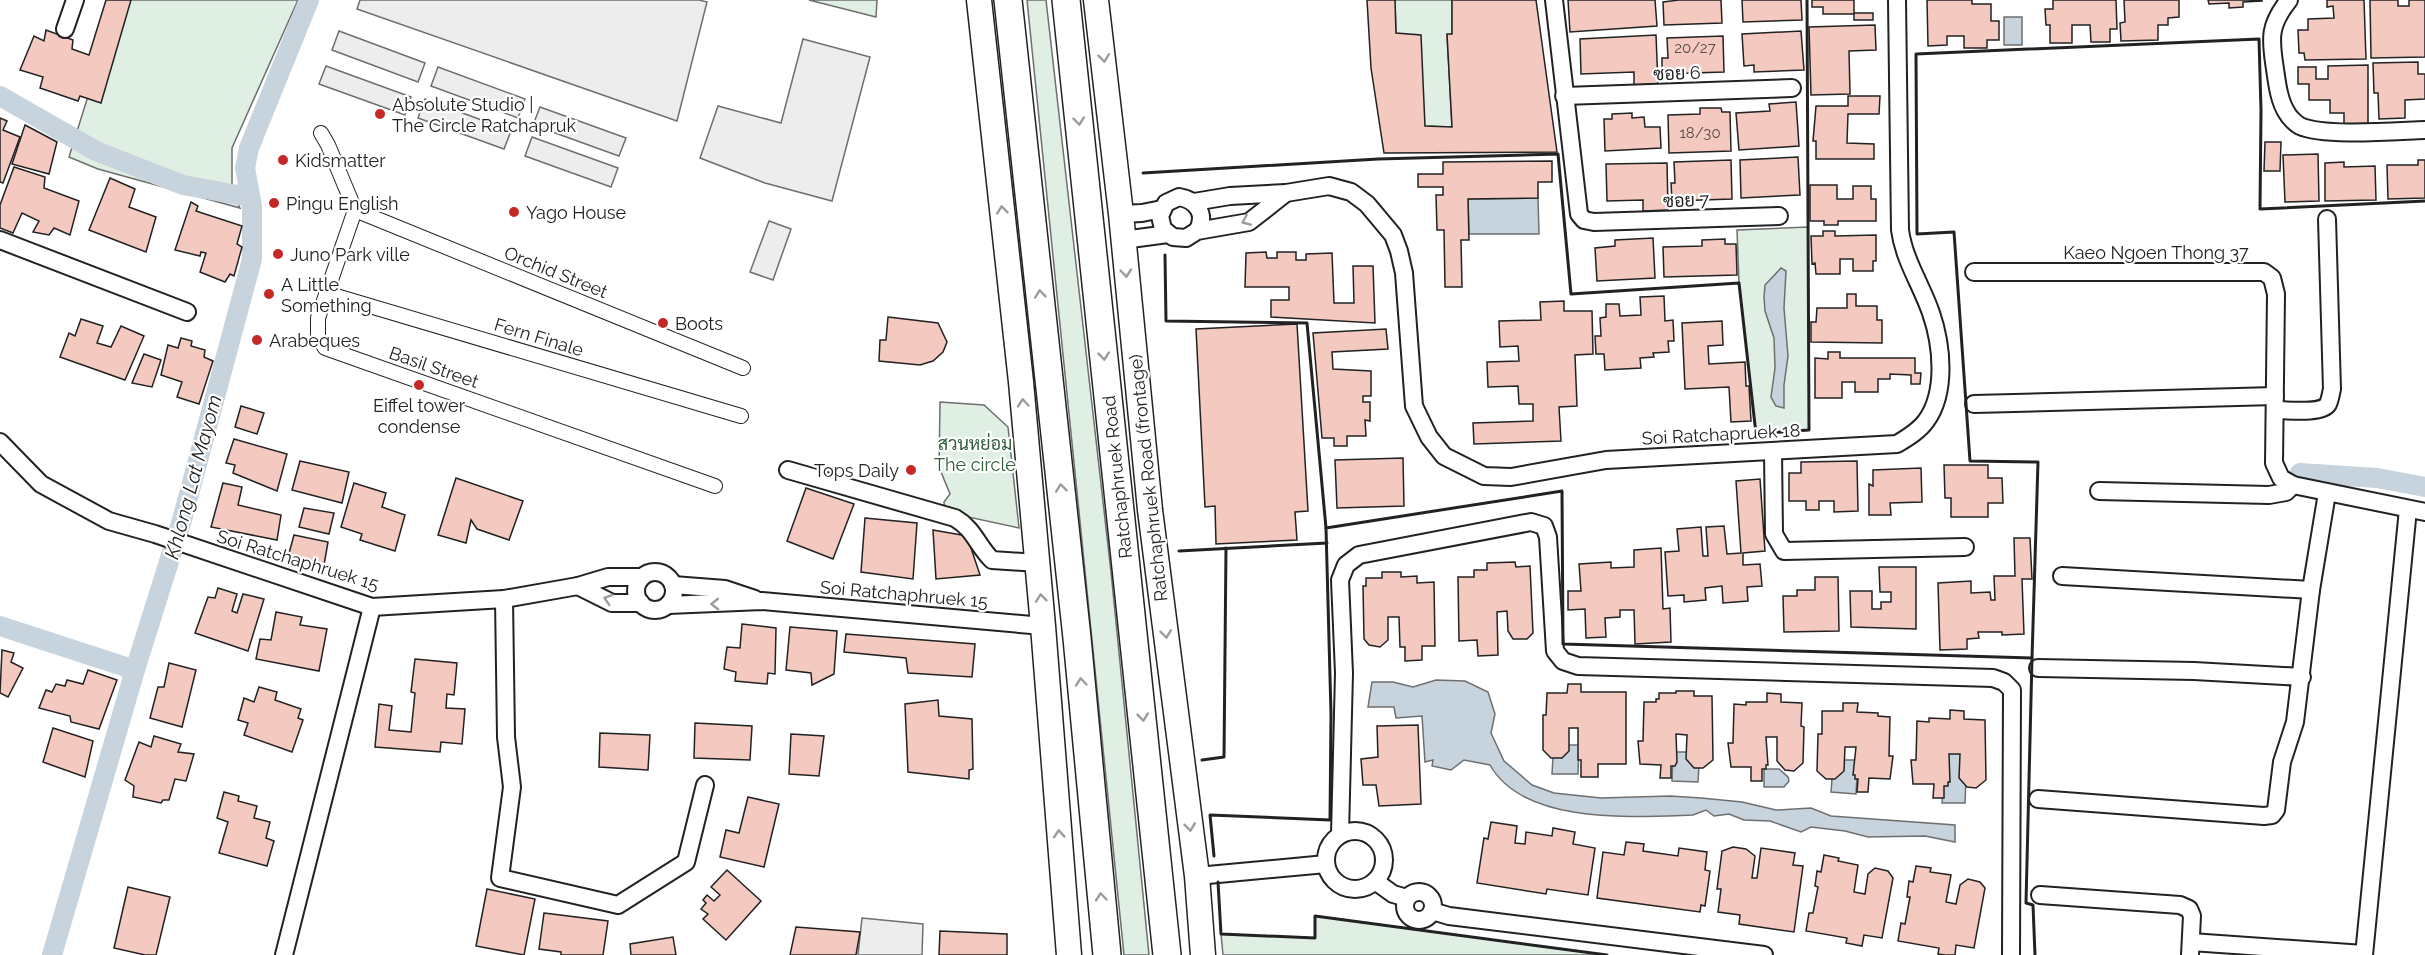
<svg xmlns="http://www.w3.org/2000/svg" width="2425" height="955" viewBox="0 0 2425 955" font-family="Raleway,Sarabun,sans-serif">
<rect width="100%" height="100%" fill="#fff"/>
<g fill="#e0efe3" stroke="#6f6f6f" stroke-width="1.5">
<path d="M118 0H298L232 148V190L240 208 98 169 69 157Z"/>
<path d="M809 0H877L876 17Z"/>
<path d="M1027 0H1046L1111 572 1149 955H1124Z"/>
<path d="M1395 0H1452V34L1447 35 1452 127 1425 126 1396 33Z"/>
<path d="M1808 227 1809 430 1756 434 1739 283 1737 230Z"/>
<path d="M940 402 984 405 1008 427 1019 528 945 512 944 502 950 494 939 467Z"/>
<path d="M1315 916 1607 955H1223L1221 934 1315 938Z"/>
</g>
<g fill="#ededed" stroke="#6f6f6f" stroke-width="1.5">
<path d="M360 0H699L707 2 677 121 357 9Z"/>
<path d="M339 31 425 63 418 82 332 50Z"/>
<path d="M803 39 870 57 832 201 765 183 700 158 718 106 781 123Z"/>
<path d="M326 66 411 97 405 115 319 84Z"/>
<path d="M438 67 525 99 518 118 431 86Z"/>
<path d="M425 99 511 131 504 149 418 118Z"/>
<path d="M540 107 626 138 619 156 533 125Z"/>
<path d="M532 137 618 168 611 187 525 156Z"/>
<path d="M769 221 791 229 773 280 750 272Z"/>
<path d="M862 918 923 924 922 955H858Z"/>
</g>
<g fill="#c7d3dd" stroke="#6f6f6f" stroke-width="1.5">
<rect x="2004" y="17" width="18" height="28"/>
<path d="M1538 198 1539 234H1469L1468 199Z"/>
<path d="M1781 268 1786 271 1784 308 1788 356 1784 385V408L1776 406 1771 397 1775 368 1774 338 1765 311 1764 297 1765 285Z"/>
<path d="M1436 680 1465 681 1488 692 1495 714 1491 733 1504 761 1532 785 1554 793 1601 798 1670 796 1701 798 1742 802 1776 810 1811 808 1831 816 1955 825V842L1925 836 1868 837 1845 831 1811 827 1801 832 1770 821 1744 820 1729 814 1714 816 1706 810 1693 815C1633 817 1524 825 1490 765L1464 760 1451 770 1432 766 1433 760 1425 762 1422 716 1396 718 1394 707H1368L1372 682H1393L1413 687Z"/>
<path d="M1563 745H1579L1578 774H1552L1553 757Z"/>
<path d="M1673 752H1689L1699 765 1698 782 1672 781Z"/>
<path d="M1945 753H1967L1965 803H1942Z"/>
<path d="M1840 760H1858L1856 794 1831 792 1832 779Z"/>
<path d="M1764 769H1779L1788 777 1789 781 1784 787H1764Z"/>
</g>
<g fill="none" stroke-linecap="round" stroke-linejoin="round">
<g stroke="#c7d3dd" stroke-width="20">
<path d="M0 96 96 151 183 185 249 197"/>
<path d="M2300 473 2377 478 2425 487"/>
<path d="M0 626 135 670"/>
<path d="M52 955 135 670 182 520 252 259V206L245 168 249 148 309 0"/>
</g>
</g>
<g fill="#f3c9c0" stroke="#222" stroke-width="1.5">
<path d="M106 0H131L101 103 80 96 78 101 40 88 43 77 20 70 34 36 44 41 46 30 73 40 72 49 89 55Z"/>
<path d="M1367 0H1395L1396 33 1421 35 1425 126 1452 127 1447 34H1452V0H1536L1557 152 1384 153 1371 68Z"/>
<path d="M1568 0H1655L1657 26 1570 32Z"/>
<path d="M1679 0H1721L1722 23 1664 25 1663 2Z"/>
<path d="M1742 0H1801L1802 20 1743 22Z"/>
<path d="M1812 0H1854V13H1873V20H1854V14H1823V7H1812Z"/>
<path d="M1927 0H1972V4H1991V21H1999V40H1987V48H1964V36H1947V45L1928 46Z"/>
<path d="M2053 0H2116L2117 29H2110V42H2091L2090 25H2072V43H2050V25H2046L2045 9H2053Z"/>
<path d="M2124 0H2179V17L2168 18V25H2158V40L2121 41 2120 23 2125 22Z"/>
<path d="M2208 0H2262V1L2243 2V7L2229 8V3L2209 4Z"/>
<path d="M2327 0H2364L2366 59 2305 60 2304 53H2299L2298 30H2308V19L2334 18 2333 6 2327 7Z"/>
<path d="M2370 0H2398V6H2409V0H2425V57L2371 58Z"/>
<path d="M1875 25 1876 50 1849 51 1850 94 1811 95 1809 27Z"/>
<path d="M1801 31 1804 70 1754 72V65L1744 66 1742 34Z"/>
<path d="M1656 35 1658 84 1634 85V72L1581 74 1580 39Z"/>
<path d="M1723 36 1724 72 1662 74V58H1668L1667 38Z"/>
<path d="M2418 62V74H2425V99L2405 100V118L2379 119 2378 93H2374L2373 63Z"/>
<path d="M2368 65V125H2344V113H2330V100H2309V84H2298V67H2316V79H2328V66Z"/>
<path d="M1848 96H1880L1879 114H1848L1847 143 1874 144V159H1816V141H1813L1816 106H1848Z"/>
<path d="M1796 102 1799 146 1739 150 1736 113 1770 111 1769 104Z"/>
<path d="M1700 108H1721L1722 112H1730L1731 151 1669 153 1668 115 1700 114Z"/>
<path d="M1632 113V118L1644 117 1645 127H1660L1661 148 1605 151 1604 119H1612V114Z"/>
<path d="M0 118 7 121 3 130 20 137 3 183 0 182Z"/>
<path d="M25 125 57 142 49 174 12 164Z"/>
<path d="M2265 142H2281L2280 171H2264Z"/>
<path d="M2318 154 2319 201 2285 202 2283 155Z"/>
<path d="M1798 157 1800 195 1741 198 1740 160Z"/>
<path d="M1731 160 1732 199 1672 201 1671 183H1675L1674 162Z"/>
<path d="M2418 160H2425V198L2388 199 2387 165H2418Z"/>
<path d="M1552 161V182H1538V198L1468 199 1469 240H1461L1462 287H1445L1444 230H1437L1436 195H1443V187H1418V174H1443V162Z"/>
<path d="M2344 162V167L2375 166 2376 200 2325 201V163Z"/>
<path d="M1667 163 1668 210 1643 211V200L1607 201 1606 164Z"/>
<path d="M14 167 45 177 44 188 79 201 70 235 54 228 49 235 33 232 39 221 22 213 13 233 0 228V205Z"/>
<path d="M110 178 135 189 129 207 156 217 146 252 89 230Z"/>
<path d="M1810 185H1837V199H1853V186H1871V199H1876V221H1838V225H1824V221H1810Z"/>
<path d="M191 202 198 206 196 211 242 226 237 244 242 247 234 276 230 274 225 282 200 272 206 253 201 252 200 256 175 250Z"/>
<path d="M1823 231H1835V236L1876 235V261H1873V271H1853V259H1840V274H1816L1815 263 1812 264 1811 236H1823Z"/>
<path d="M1653 238 1655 278 1597 281 1595 248 1615 246V240Z"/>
<path d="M1725 239V244H1736L1737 275 1664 277 1663 247 1702 246V240Z"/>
<path d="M1266 252 1267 258H1277V252H1296V260H1306V254L1332 253 1334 303H1354L1353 266H1373L1375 323 1271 317V300H1289V287H1245L1246 253Z"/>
<path d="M1847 294H1856V306H1877V320H1882V343L1811 342V322H1816L1817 308H1847Z"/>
<path d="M1664 296 1665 321 1673 320 1674 341H1668L1669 352 1653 353 1654 357 1640 358 1641 368 1605 370 1604 354H1596L1595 336H1601L1600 318 1606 317V304H1619L1620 316 1641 315 1640 297Z"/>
<path d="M1564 301V311H1592L1593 354 1575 355 1577 406 1559 407 1561 441 1474 444 1473 423 1533 421V404H1519L1518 386 1488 387 1487 362 1519 361 1518 346 1500 347 1499 321 1541 320 1540 302Z"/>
<path d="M888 317 938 323 947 342 943 352 933 361 920 365 879 361 880 340H886Z"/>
<path d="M81 319 103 326 97 343 111 347 121 326 144 336 125 380 60 357 69 333 75 336Z"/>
<path d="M1722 321 1723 345 1708 346 1709 364 1745 362 1746 386H1749L1751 421 1731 422 1729 387 1685 389 1682 323Z"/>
<path d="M1297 324 1308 511 1295 512 1297 540 1216 544 1215 506 1205 507 1196 329Z"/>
<path d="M1386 329 1388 349 1332 352 1333 369 1371 371V396H1363V402H1370V421L1365 420 1366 436H1347V446H1334V438H1322L1313 333Z"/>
<path d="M181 338 192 341 191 346 205 350 204 357 213 361 199 404 177 397 182 382 161 375 168 345 178 348Z"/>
<path d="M1828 352H1840V358H1915V373H1921L1920 384H1911V375L1890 374V379H1878V392H1855V382H1842V398H1815V358L1828 359Z"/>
<path d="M144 354 161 360 152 387 132 383Z"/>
<path d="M241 406 264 413 257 434 235 427Z"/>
<path d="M234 439 287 454 277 491 233 473 235 465 226 463Z"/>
<path d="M1403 458 1404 506 1337 508 1335 460Z"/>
<path d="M300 461 349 472 342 503 292 490Z"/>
<path d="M1857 461 1858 511 1834 512V501H1819V510H1806V501H1789V473H1801V462Z"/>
<path d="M1944 465H1988V478H2002L2003 503H1988V517H1951V498H1945Z"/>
<path d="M1921 468 1922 502 1890 503 1891 515H1869V484L1873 486V470Z"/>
<path d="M456 478 523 501 509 540 477 529 471 520 466 543 438 535Z"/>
<path d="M1760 479 1765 551 1743 553V565L1760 564 1762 586 1747 587 1748 601 1723 603 1722 586 1705 588 1706 600 1684 602V595L1668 596 1665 552 1679 551 1677 529 1701 527 1703 556H1708L1706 527 1724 526 1727 554 1741 553 1736 481Z"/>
<path d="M223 483 242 487 238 505 281 515 277 540 211 527Z"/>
<path d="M354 483 386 493 382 507 405 515 395 551 360 540 362 534 341 527Z"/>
<path d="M806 488 854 504 833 559 787 541Z"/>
<path d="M304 508 334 513 329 534 299 527Z"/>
<path d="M865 518 917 523 913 579 861 572Z"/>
<path d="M933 530 967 536 980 575 936 579Z"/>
<path d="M294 535 328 542 324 565 288 557Z"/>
<path d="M2014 538H2030L2032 579H2022L2024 634 2002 635V632H1978L1979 638 1967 639V649L1940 650 1938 583 1971 581V593L1990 592 1991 600H1995L1994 576H2015Z"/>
<path d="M1661 548 1663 609 1670 608 1671 642 1635 644 1634 610H1620V617L1605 618 1606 637 1586 638 1585 609 1568 610V591H1581L1579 564 1611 562V568L1634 567V550Z"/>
<path d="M1515 562 1516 567 1530 566 1533 633 1527 639H1513L1508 631 1507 611 1497 612 1498 655 1478 656 1477 640 1459 641 1458 577H1474V570H1487V563Z"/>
<path d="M1879 567H1916V629L1851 627 1850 591H1872V609H1881V602H1891V592H1880Z"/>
<path d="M1382 572H1401V577L1417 576V583L1434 582 1435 646H1422V660L1405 661V647H1400L1399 617H1388V640L1380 647 1369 645 1364 639 1363 586H1366V578H1382Z"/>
<path d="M1815 577H1838L1839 631 1784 632 1783 596H1797V590H1815Z"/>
<path d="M218 588 237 594 232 611 237 613 243 594 264 599 248 651 195 633 208 597 215 598Z"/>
<path d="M276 612 302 617 300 625 327 629 319 671 256 659 260 639 271 640Z"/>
<path d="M742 624 776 628 775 674 768 673 767 684 735 681 736 672 724 669 727 647 740 648Z"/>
<path d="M790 627 837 631 834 674 812 685 811 673 786 670Z"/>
<path d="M846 634 975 644 972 677 908 673 906 658 844 652Z"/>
<path d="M2 650 14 653 11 662 23 668 8 697 0 693Z"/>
<path d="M415 659 457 663 454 695 447 694 446 708 465 709 462 744 441 742 440 752 375 747 379 704 392 706 389 730 411 732 415 693 411 692Z"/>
<path d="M169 663 196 670 182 727 150 718 158 687H164Z"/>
<path d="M88 670 117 680 99 729 71 722 70 716 39 708 46 690 52 692 56 684 65 686 67 680 83 684Z"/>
<path d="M1568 684H1581V692H1626V764H1598V777H1581V760H1578V728H1569V751L1562 758H1551L1543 750V715H1546L1547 693H1567Z"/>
<path d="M259 687 277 692 275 700 301 709 298 718 303 720 292 752 244 735 248 723 238 720 244 698 254 702Z"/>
<path d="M1676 691H1694V696H1712L1713 760 1703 768H1694L1686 759 1687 735 1676 734 1677 762 1675 766H1671V778H1660L1661 765 1640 764 1638 741H1643L1644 702H1656V699H1659V693H1676Z"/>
<path d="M1767 693 1781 694V702L1802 703 1801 726 1804 727 1803 763 1794 771 1785 770 1777 761V737H1766L1768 765H1766V769H1762V781H1751V767H1731L1728 743H1733L1734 704 1746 705V702H1767Z"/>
<path d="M938 700 939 716 972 719 973 769 969 770V779L908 772 905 704Z"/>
<path d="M1843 703H1858L1857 712 1878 713V716L1890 717 1889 756H1893L1890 779 1869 778 1868 792H1857L1858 779H1855V775H1853L1856 747H1845L1844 771 1835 779H1826L1817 771 1818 734H1822V711H1843Z"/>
<path d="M1950 710 1964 711V719L1985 720 1986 780 1976 788 1967 787 1959 778 1960 754H1949L1950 782H1948V786H1944V798H1933L1934 784H1913L1911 760H1916L1917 721 1929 722V718L1950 719Z"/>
<path d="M695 723 752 726 750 760 694 758Z"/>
<path d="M1418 725 1421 804 1379 806 1376 785H1363L1361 759 1378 757 1377 726Z"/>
<path d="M53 728 93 741 85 777 43 762Z"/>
<path d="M600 733 650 735 648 770 599 767Z"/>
<path d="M791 734 824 736 819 776 789 774Z"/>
<path d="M154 736 181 744 178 752 194 754 186 781 175 779 169 800H163L161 803 133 797 134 786 125 780 139 742 151 747Z"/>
<path d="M224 792 239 796 238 801 257 806 254 818 270 822 266 838 274 841 267 866 219 853 228 822 217 818Z"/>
<path d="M748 797 779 804 764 867 720 857 726 830 739 833Z"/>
<path d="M1491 822 1517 826 1515 843 1525 844 1526 832 1552 836 1553 828 1575 832 1573 844 1595 848 1588 895 1547 889 1546 894 1477 883 1484 838 1488 839Z"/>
<path d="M1626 842 1644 844 1643 851 1678 856 1679 848 1707 852 1705 870 1710 871 1705 906 1701 905 1700 912 1597 898 1603 852 1624 855Z"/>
<path d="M1733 847 1746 849 1755 856 1752 878H1757L1761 848 1795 853 1793 865 1803 866 1794 932 1739 924 1740 915 1718 912 1721 889H1717L1722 851Z"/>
<path d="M1824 855 1839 858 1838 861 1858 865 1854 892 1865 894 1868 874 1875 868 1888 871 1893 878 1882 938 1864 935 1862 946 1846 943 1847 938 1806 931 1809 913H1813L1818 887 1815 886 1817 871 1821 872Z"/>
<path d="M1916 866 1931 868 1930 872 1951 875 1946 902 1956 904 1960 885 1968 879 1980 882 1985 888 1974 948 1956 945 1955 955H1945L1938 954 1939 948 1898 941 1901 923 1905 924 1910 897H1907L1909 881 1913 882Z"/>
<path d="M727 870 761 901 726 940 703 919 708 914 701 909 706 903 703 900 707 895 714 901 720 895 711 887Z"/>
<path d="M128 887 170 897 156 955H145L114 948Z"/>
<path d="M487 889 535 899 524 955 476 946Z"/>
<path d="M544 913 608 921 603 955H561V952L539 949Z"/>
<path d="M796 927 860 932 856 955H790Z"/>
<path d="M940 931 1007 934V955H939Z"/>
<path d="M673 937 676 955H631L630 944Z"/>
</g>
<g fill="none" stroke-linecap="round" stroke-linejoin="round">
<g stroke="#222" stroke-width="16">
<g id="pedestrian">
<path d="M321 133 328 145 355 210 318 318V337L325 348 715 486"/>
<path d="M355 210 743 368"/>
<path d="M326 293 741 416"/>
</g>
</g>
<g stroke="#222" stroke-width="20">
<g id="minor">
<path d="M1554 0 1579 214 1584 220 1594 222 1779 216"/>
<path d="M2289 0C2269 25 2270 38 2275 69 2277 83 2279 101 2287 113 2289 117 2296 124 2300 126 2324 137 2396 131 2425 130"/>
<path d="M65 29 75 0"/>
<path d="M1564 96 1792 88"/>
<path d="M1194 202 1230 196 1286 193 1329 186 1351 192 1367 204 1393 235 1399 251 1404 273 1414 406 1429 437 1444 456 1484 476 1511 477 1606 460 1897 444C1907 438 1919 431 1926 421 1947 392 1942 345 1931 313 1921 284 1904 260 1900 230L1897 0"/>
<path d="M1121 214 1142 213 1162 209"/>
<path d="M1197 231C1207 215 1197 200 1179 197L1166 203 1160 216 1163 229 1173 237 1186 238 1197 231 1249 222 1286 193"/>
<path d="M0 240 187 312"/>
<path d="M1123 240 1168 234"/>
<path d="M1974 272H2264L2272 278 2276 294 2274 463 2281 478 2293 485 2425 512"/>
<path d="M1974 404 2275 396"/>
<path d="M2275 410C2287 410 2322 414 2328 404 2330 400 2331 393 2332 389L2327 219"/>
<path d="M0 442 41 484 109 521 155 534 372 607 504 599 578 586 608 577H642"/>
<path d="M1773 451 1774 534 1784 551 1965 547"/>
<path d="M788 470 955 518C974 529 977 545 992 560L1037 563"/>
<path d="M2099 491 2269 495 2286 492 2293 485"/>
<circle cx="655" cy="591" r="19"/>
<path d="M2062 576 2311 590"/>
<path d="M673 585 725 589 755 599"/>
<path d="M578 586 612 603H641"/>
<path d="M504 599 506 737 512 787 500 878 618 905 686 862 705 785"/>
<path d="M668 605 762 601 1043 626"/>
<path d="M2038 668 2194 671 2302 677"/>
<path d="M2038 799 2264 816 2272 815 2276 810 2282 762 2295 722 2311 590 2327 493"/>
<circle cx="1355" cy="860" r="29"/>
<path d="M1340 834 1344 673 1340 580 1346 565 1359 555 1531 522 1544 526 1548 537 1555 651 1563 661 1578 666 1993 678 2004 682 2012 690 2011 955"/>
<path d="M1197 876 1326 864"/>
<path d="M1375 881 1393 894 1407 898"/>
<circle cx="1419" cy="906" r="14"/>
<path d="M2040 895 2180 905 2189 909 2192 916 2190 955"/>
<path d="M1432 911 1449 916 1764 955"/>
<path d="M2191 942 2364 954"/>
<path d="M284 955 372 607"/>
<path d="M2364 955 2408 509"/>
</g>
</g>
<g stroke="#222" stroke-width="27">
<g id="secondary">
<path d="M979 0 1021 382 1043 626 1069 955"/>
<path d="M1096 0 1121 214 1150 510 1197 876 1203 955"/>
</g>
</g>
<g stroke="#222" stroke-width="30">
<g id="primary">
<path d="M1008 0 1077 638 1107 955"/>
<path d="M1066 0 1167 955"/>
</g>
</g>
<use href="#pedestrian" stroke="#fff" stroke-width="14"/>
<use href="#minor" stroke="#fff" stroke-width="16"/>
<use href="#secondary" stroke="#fff" stroke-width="24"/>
<use href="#primary" stroke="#fff" stroke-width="27"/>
<g stroke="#222" stroke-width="3">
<path d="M1143 173 1378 159 1558 154 1571 294 1739 283 1756 434 1809 430 1807 0"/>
<path d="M1165 255 1166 321 1307 323 1326 528"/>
<path d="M1179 551 1327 543"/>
<path d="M2032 658 2038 462 1970 461 1954 232 1917 234 1916 54 2259 39 2261 110 2260 209 2425 201"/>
<path d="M1202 760 1224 757 1226 548"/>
<path d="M1214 856 1210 815 1330 820 1331 714 1326 528 1562 491 1563 644 2032 658 2026 903 2033 905 2035 955"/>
<path d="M1218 882 1221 934 1315 938V916L1607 955"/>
</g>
</g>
<defs><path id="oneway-chevron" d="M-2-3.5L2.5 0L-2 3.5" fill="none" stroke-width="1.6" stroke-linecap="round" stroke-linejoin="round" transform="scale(1.5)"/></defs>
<g stroke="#9c9c9c">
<use href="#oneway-chevron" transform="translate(1104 58) rotate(83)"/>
<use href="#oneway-chevron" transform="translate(1079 121) rotate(84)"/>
<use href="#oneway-chevron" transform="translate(1002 210) rotate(-96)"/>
<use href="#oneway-chevron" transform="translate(1246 221) rotate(157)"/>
<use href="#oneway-chevron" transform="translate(1126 273) rotate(85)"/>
<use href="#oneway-chevron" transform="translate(1040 294) rotate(-96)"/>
<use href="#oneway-chevron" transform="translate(1104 356) rotate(84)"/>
<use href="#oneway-chevron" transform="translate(1023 403) rotate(-95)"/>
<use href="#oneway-chevron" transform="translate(1061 488) rotate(-96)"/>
<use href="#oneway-chevron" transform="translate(1041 598) rotate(-96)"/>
<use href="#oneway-chevron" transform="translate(608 599) rotate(-162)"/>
<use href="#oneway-chevron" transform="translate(715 604) rotate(179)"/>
<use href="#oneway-chevron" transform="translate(1166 634) rotate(83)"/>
<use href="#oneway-chevron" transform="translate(1081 682) rotate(-95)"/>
<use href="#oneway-chevron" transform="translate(1143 717) rotate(84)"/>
<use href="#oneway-chevron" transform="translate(1190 827) rotate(83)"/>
<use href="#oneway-chevron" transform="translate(1059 834) rotate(-94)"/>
<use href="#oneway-chevron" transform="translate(1101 897) rotate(-95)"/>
</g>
<g fill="#c62828" stroke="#fff" stroke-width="2">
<circle cx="380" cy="114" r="6"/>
<circle cx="283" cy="160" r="6"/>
<circle cx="274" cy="203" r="6"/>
<circle cx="514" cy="212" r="6"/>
<circle cx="278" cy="254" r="6"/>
<circle cx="269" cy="294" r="6"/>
<circle cx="663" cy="323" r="6"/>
<circle cx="257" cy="340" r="6"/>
<circle cx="419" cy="385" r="6"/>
<circle cx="911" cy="470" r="6"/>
</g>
<g text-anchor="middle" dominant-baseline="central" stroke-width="4.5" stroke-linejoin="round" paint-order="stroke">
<g font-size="15" fill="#564c4a">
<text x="1695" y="48">20/27</text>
<text x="1700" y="133">18/30</text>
</g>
<g font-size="18" fill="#222" stroke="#fff">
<text transform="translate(1677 73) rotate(-2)">ซอย 6</text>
<text transform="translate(1686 200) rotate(-2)">ซอย 7</text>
<text x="2156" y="252">Kaeo Ngoen Thong 37</text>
<text transform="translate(556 272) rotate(22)">Orchid Street</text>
<text transform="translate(539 337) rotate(17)">Fern Finale</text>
<text transform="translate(434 367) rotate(19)">Basil Street</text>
<text transform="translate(1721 434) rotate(-3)">Soi Ratchapruek 18</text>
<text transform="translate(1117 477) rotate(-96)">Ratchaphruek Road</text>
<text transform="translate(1148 478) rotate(-96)">Ratchaphruek Road (frontage)</text>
<text transform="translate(298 560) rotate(17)">Soi Ratchaphruek 15</text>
<text transform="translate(904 594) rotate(5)">Soi Ratchaphruek 15</text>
</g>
<g font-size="18" fill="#222" stroke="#fff" text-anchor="start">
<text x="392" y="104">Absolute Studio |<tspan x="392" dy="21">The Circle Ratchapruk</tspan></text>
<text x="295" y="160">Kidsmatter</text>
<text x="286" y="203">Pingu English</text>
<text x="526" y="212">Yago House</text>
<text x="290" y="254">Juno Park ville</text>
<text x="281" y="284">A Little<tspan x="281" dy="21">Something</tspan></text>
<text x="675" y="323">Boots</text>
<text x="269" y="340">Arabeques</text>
<text x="419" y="405" text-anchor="middle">Eiffel tower<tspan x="419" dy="21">condense</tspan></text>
<text x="899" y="470" text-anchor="end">Tops Daily</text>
</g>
<g font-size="18" fill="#2f5e38" stroke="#fff">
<text x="975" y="443">สวนหย่อม<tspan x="975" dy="21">The circle</tspan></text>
</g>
<g font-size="20" font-style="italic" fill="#222" stroke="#fff">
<text transform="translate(193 477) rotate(-75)">Khlong Lat Mayom</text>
</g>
</g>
</svg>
